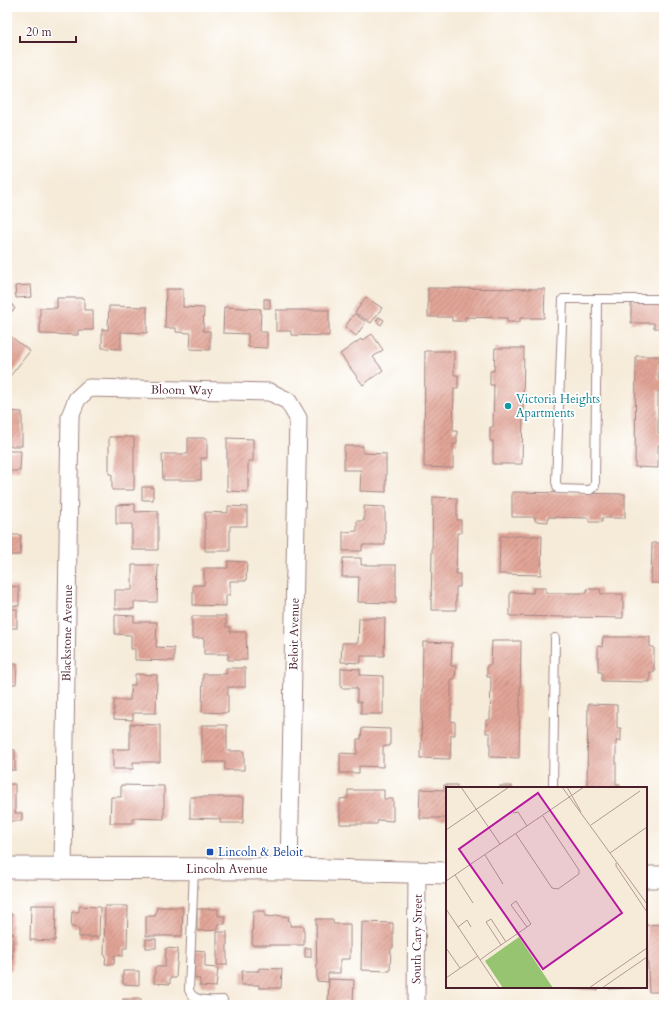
<svg xmlns="http://www.w3.org/2000/svg" width="671" height="1012" viewBox="0 0 671 1012" font-family="Cardo,serif">
<defs>
<pattern id="building-hatch" width="6" height="6" patternUnits="userSpaceOnUse"><rect width="6" height="6" fill="#e2a597"/><path d="M-1 1l2-2M0 6l6-6M5 7l2-2" fill="none" stroke="#b9867b"/></pattern>
</defs>
<rect width="100%" height="100%" fill="#fff"/>
<filter id="ink" filterUnits="userSpaceOnUse"><feTurbulence type="fractalNoise" baseFrequency=".025" numOctaves="2"/><feDisplacementMap in="SourceGraphic" scale="8" xChannelSelector="R" yChannelSelector="G"/><feConvolveMatrix kernelMatrix="1 2 1 2 8 2 1 2 1" color-interpolation-filters="sRGB"/></filter>
<filter id="wash" filterUnits="userSpaceOnUse"><feTurbulence type="fractalNoise" baseFrequency=".012" numOctaves="4" result="noise"/><feDisplacementMap in="SourceGraphic" scale="16" xChannelSelector="R" yChannelSelector="G"/><feGaussianBlur stdDeviation="0.9" result="paint"/><feColorMatrix in="noise" values="0 0 0 0 0 0 0 0 0 0 0 0 0 0 0 0 0 1.4 0 .05"/><feComposite in="paint" operator="in"/></filter>
<g filter="url(#wash)">
<rect width="100%" height="100%" fill="#f6ebd9"/>
<g id="blocks">
<g fill="url(#building-hatch)">
<path d="M7 191H11L8 224H7Z"/>
<path d="M31 285 32 297 16 298 15 286Z"/>
<path d="M428 288 545 289 544 318H520V322H507V318L465 317V321H452V317H428Z"/>
<path d="M166 289H183V307L204 308 203 331H210V350L190 349 191 333 176 332V328H165Z"/>
<path d="M7 297 15 309 7 315Z"/>
<path d="M366 297 382 308 371 323 355 313Z"/>
<path d="M57 298H84V310H93V330H78V335L40 334V308H57Z"/>
<rect x="264" y="299" width="6" height="9"/>
<path d="M631 300 664 301V328H654V323H631Z"/>
<path d="M109 306 147 307V333L121 332V349L102 348V329L108 330Z"/>
<path d="M224 307 261 309 260 332H267V348L248 347V334L223 333Z"/>
<path d="M276 310H329V336L291 335V331H276Z"/>
<path d="M354 314 366 322 356 336 345 327Z"/>
<path d="M379 317 384 320 381 325 376 321Z"/>
<path d="M372 334 383 350 373 357 383 370 363 385 340 354 361 339 362 341Z"/>
<path d="M10 336 30 351 7 380V340Z"/>
<path d="M495 348H524L522 464H493V441H490V427H493L494 385H490V371H494Z"/>
<path d="M425 351H454V375H458V388H454L453 431H457V444H453V468L424 467Z"/>
<path d="M636 356H659L658 379H663L662 391H658V433H662V445H658V468L635 467Z"/>
<path d="M7 411 22 412V446H7Z"/>
<path d="M109 437H134V490H112V474H109Z"/>
<path d="M188 438H207V458H201V480H163L162 454H188Z"/>
<path d="M227 438 253 439V461H248V492L227 491Z"/>
<path d="M344 446H363V453L386 454V492L360 491 361 470H344Z"/>
<path d="M7 451H21L20 471H7Z"/>
<rect x="142" y="487" width="11" height="13"/>
<path d="M512 492 625 494V518H602V522H589V518L548 517V522L535 521V517H512Z"/>
<path d="M433 497 457 498V520H461V533H457L456 574H460V587H456V610H431Z"/>
<path d="M135 504V512L158 511V550H132V524H116V505Z"/>
<path d="M228 506 247 507V526H230V551H205V512L228 513Z"/>
<path d="M364 506 385 507V545H362V551H343V532L357 531V521H364Z"/>
<path d="M7 535H21L20 555H7Z"/>
<path d="M500 536H542L541 575 499 574Z"/>
<path d="M652 543H664V583H651Z"/>
<path d="M343 558H361V565H396V603L358 602 359 577H342Z"/>
<path d="M228 561 247 562 246 581H230V595H226V606L193 605V585H204V568H228Z"/>
<path d="M132 565H158L157 602H134V609H115V590H132Z"/>
<path d="M7 586 19 587V606L7 605Z"/>
<path d="M533 588H546V593H587V589H600L601 594H623V618L510 616V592L533 593Z"/>
<rect x="7" y="609" width="10" height="19"/>
<path d="M115 615 134 616V622H157L156 647 174 648V661L135 660V649H131V635L115 634Z"/>
<path d="M192 616H226V627H230V632H246L247 660H228V654H204V638H192Z"/>
<path d="M359 618H385L384 656H361V663L341 662 342 643H358Z"/>
<path d="M603 637H650V647H654V672H650V682L602 681V672H598V646L602 647Z"/>
<path d="M492 641H521L519 758 490 757V733H486V720H490L491 677H487V665H491Z"/>
<path d="M423 642 452 643 451 666H456L455 679H451V721L455 722V735H451L450 759 421 758Z"/>
<path d="M7 664H17L16 684H7Z"/>
<path d="M226 668H245V687H228V713L202 712 203 674H226Z"/>
<path d="M341 668 360 669V675L383 676V714H361V702H357V688H341Z"/>
<path d="M135 674 157 675 156 713H133V720L114 719V700H130L131 685H135Z"/>
<path d="M588 704 617 705V728H621V741H616V784H620V788H587Z"/>
<path d="M130 724 160 725V762H133V769H113V749H130Z"/>
<path d="M202 725H227V751H244V770H225V762H202Z"/>
<path d="M362 728 390 729V746H383V767L359 766V773H340V753L357 754V739H361Z"/>
<rect x="7" y="750" width="8" height="20"/>
<path d="M7 784H15V813H22V821H7Z"/>
<path d="M121 785 164 786V819L133 818V823H110L111 797H121Z"/>
<path d="M444 785H457V788H447V818H419L420 789 444 790Z"/>
<rect x="500" y="786" width="12" height="2"/>
<path d="M348 790H384V799H393V821L378 820 377 824H340V799L348 798Z"/>
<path d="M190 797H244L243 823H220V819L190 818Z"/>
<path d="M31 905H56L55 941 30 940Z"/>
<path d="M79 906 100 907 99 937H79V928L71 927 72 912H79Z"/>
<path d="M105 906H128L127 948H123V956L115 955 114 964H105L106 955H104Z"/>
<path d="M157 907H183L182 936H146V916H155Z"/>
<path d="M197 909H218V916H225V924H218V930L197 931Z"/>
<path d="M253 911H265V916L275 917V915L289 917 288 921H290V926H304V945H252Z"/>
<path d="M7 914H12L11 933H13L12 970H7Z"/>
<path d="M316 919H333V924H350V959H340V973H328V982L317 981Z"/>
<path d="M362 922 393 923V948H391L390 971 361 970Z"/>
<path d="M664 924V992H649L646 925Z"/>
<rect x="217" y="932" width="10" height="33"/>
<rect x="146" y="939" width="10" height="9"/>
<path d="M166 948 178 949 176 978H170V984L154 983 155 967H165Z"/>
<rect x="305" y="948" width="6" height="9"/>
<path d="M195 950 205 951V967L218 968 216 987 200 986V979L194 978Z"/>
<path d="M259 968 282 969 281 988H259V985H241L242 971H259Z"/>
<path d="M123 971H139V985L123 984Z"/>
<path d="M329 979 354 980 353 1002 328 1001Z"/>
<path d="M569 987H598V990L569 989Z"/>
<path d="M609 987H632V988L609 989Z"/>
<rect x="123" y="999" width="18" height="6"/>
</g>
</g>
</g>
<g filter="url(#ink)">
<use href="#blocks" fill-opacity="0" stroke="#a08582" stroke-width="1"/>
<g fill="none" stroke-linecap="round" stroke-linejoin="round">
<g stroke="#a08582" stroke-width="10">
<g id="service">
<path d="M597 299 595 486 590 490 558 489 556 482 563 299H664"/>
<path d="M553 788 555 638"/>
<path d="M194 869 189 990C193 1003 212 1000 223 1000"/>
</g>
</g>
<g stroke="#a08582" stroke-width="19">
<g id="minor">
<path d="M63 868 70 416 77 399 89 388 270 392 288 401 298 418 289 869"/>
<path d="M416 1005 417 873"/>
</g>
</g>
<g stroke="#a08582" stroke-width="23">
<g id="tertiary">
<path d="M7 868 289 869 447 873"/>
<path d="M646 877H664"/>
</g>
</g>
<use href="#service" stroke="#fff" stroke-width="8"/>
<use href="#minor" stroke="#fff" stroke-width="17"/>
<use href="#tertiary" stroke="#fff" stroke-width="21"/>
</g>
</g>
<circle fill="#0f9aa8" stroke="#fff" stroke-width="1.5" cx="508" cy="406" r="4"/>
<rect fill="#1a4fb4" stroke="#fff" stroke-width="1.5" x="206" y="848" width="8" height="8" rx="2"/>
<g text-anchor="middle" dominant-baseline="central" stroke-width="3.5" stroke-linejoin="round" paint-order="stroke">
<g font-size="12" fill="#4a1f2b" stroke="#fff">
<text transform="translate(182 390) rotate(1)">Bloom Way</text>
<text transform="translate(67 633) rotate(-89)">Blackstone Avenue</text>
<text transform="translate(294 634) rotate(-89)">Beloit Avenue</text>
<text x="227" y="869">Lincoln Avenue</text>
<text transform="translate(417 939) rotate(-89)">South Cary Street</text>
</g>
<g font-size="12" fill="#0d838f" stroke="#fff" text-anchor="start">
<text x="516" y="399">Victoria Heights<tspan x="516" dy="14">Apartments</tspan></text>
</g>
<g font-size="12" fill="#164399" stroke="#fff" text-anchor="start">
<text x="218" y="852">Lincoln &amp; Beloit</text>
</g>
</g>
<g transform="translate(446 787)">
<rect width="201" height="201" fill="#f6ebd9"/>
<path d="M73 150 107 201H57L39 174Z" fill="#97c471"/>
<path fill="none" stroke="#b19993" stroke-width="1" d="M15 0 54 57M116 0 201 117M121 0 135 25M67 26 72 25 81 39M145 38 194 4M0 43 63 0M70 47 106 101 112 102 133 87V83L97 29M164 66 201 40M39 68 57 97M170 76V79L201 125M9 88 27 116M0 94 138 0M0 122 53 201M12 140 21 133 25 140M55 158 40 135 45 132 60 155M0 161 14 181M34 173 42 167 81 140 85 137 70 114 65 118 81 140M0 191 32 169M143 201 201 161M156 201 201 170"/>
<path fill="#b5179e" fill-opacity="0.15" stroke="#b5179e" stroke-width="2" d="M92 6 176 126 97 182 13 62Z"/>
<rect width="201" height="201" fill="none" stroke="#4a1f2b" stroke-width="2"/>
</g>
<rect width="671" height="1012" fill="none" stroke="#fff" stroke-width="24"/>
<path d="M20 36v6h56v-6" fill="none" stroke="#4a1f2b" stroke-width="2"/>
<text x="26" y="36" font-size="12" fill="#4a1f2b" stroke="#ffffff" stroke-width="3" paint-order="stroke">20 m</text>
</svg>
